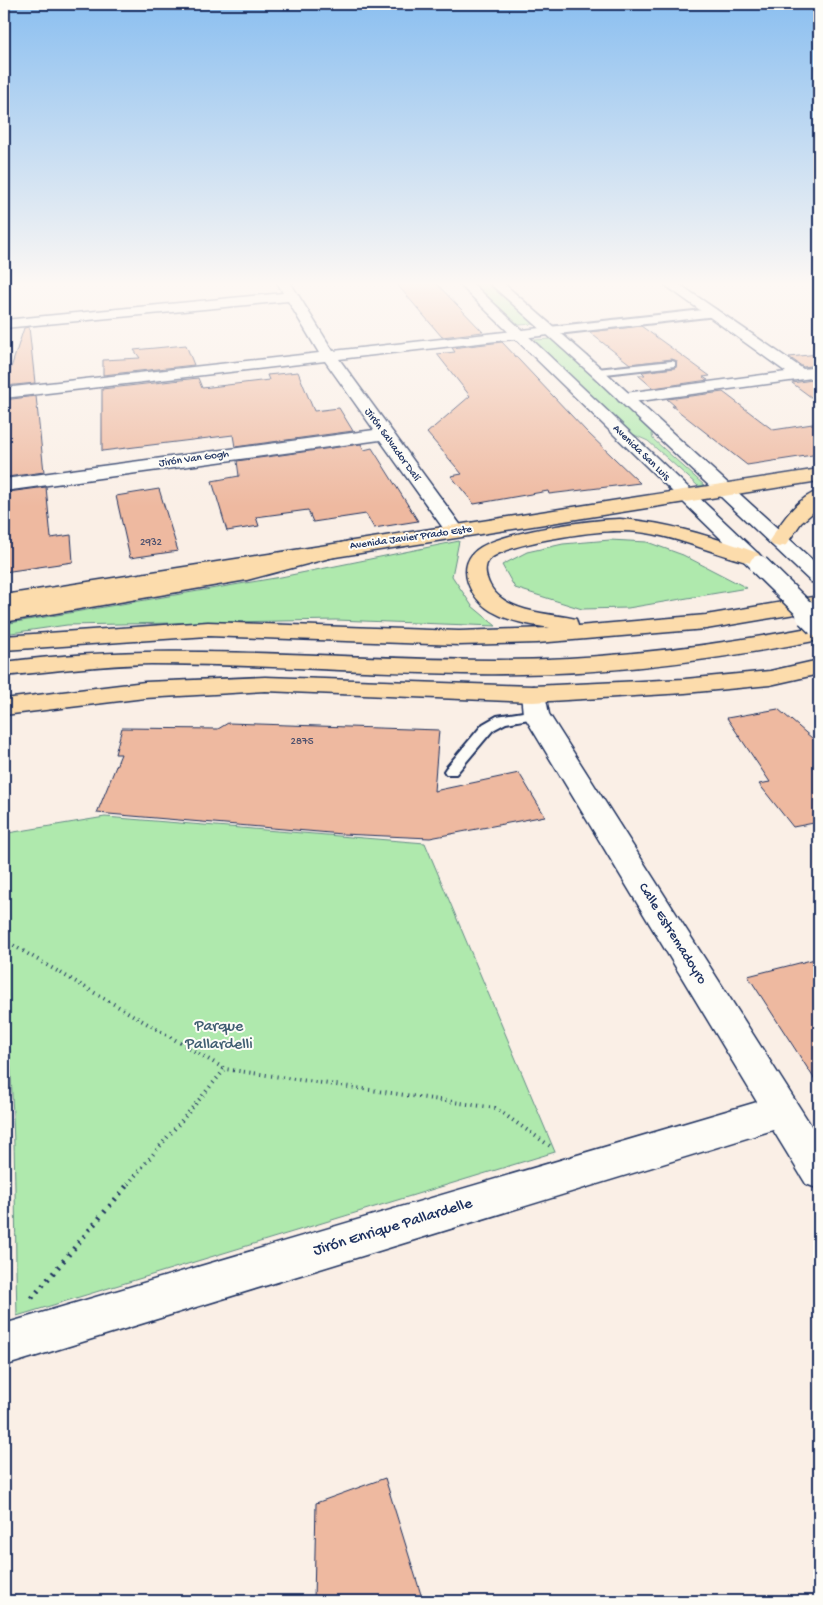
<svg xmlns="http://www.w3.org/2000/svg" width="823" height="1605" viewBox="0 0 823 1605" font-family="'Gochi Hand',sans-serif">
<rect width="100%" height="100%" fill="#faefe6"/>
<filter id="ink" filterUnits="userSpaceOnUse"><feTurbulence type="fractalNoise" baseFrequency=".02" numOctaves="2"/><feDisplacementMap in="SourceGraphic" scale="10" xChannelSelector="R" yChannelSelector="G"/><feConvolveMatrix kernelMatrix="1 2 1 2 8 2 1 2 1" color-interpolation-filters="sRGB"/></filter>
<g filter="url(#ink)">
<g fill="#afe9ad" stroke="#658c86">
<path d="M472 282H488L534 324 519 325Z"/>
<path d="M551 339 651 430 653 439 705 486H698L648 441 630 433 534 340Z"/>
<path d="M610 540 647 542 683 555 747 588 628 608 582 609 515 588 502 565 527 552 563 544Z"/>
<path d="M459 541 452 576 472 606 496 626 336 620 67 625 4 634V624L281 577Z"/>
<path d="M105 817 425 843 555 1152 17 1316C15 1243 16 1169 12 1095 8 1008 0 920 8 833Z"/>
</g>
<g fill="#eeb9a0" stroke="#1b2f5e">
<path d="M395 282H435L483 332 442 337Z"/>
<path d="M641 326 710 376 703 377 708 380 653 388 638 375H645L642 372 675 368 677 361 672 359 630 364 589 332Z"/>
<path d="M29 327 35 383 5 386 24 328Z"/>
<path d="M502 342 587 432 640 483 549 494 548 491 474 504 451 476 462 474 427 433 470 396 437 354 455 352 452 348Z"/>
<path d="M186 345 194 365 103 375V360L140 358 134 350Z"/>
<path d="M819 354V365L803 367 789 357Z"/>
<path d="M298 372 314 411 339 408 353 431 235 447 233 435 102 451V389L198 378 202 388 269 380 267 375Z"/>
<path d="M819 379V403L792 383Z"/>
<path d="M723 392 773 430 819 423V454L747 465 672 406H675L667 399Z"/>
<path d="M36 396 44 472 7 477 4 400Z"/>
<path d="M361 444 364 450 372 448 418 521 374 528 366 514 313 522 308 510 256 517 259 526 227 531 212 481 239 476 237 461Z"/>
<path d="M46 487 51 538 71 535 73 562 4 572V501H8V492Z"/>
<path d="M159 489 178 551 130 558 116 496Z"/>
<path d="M778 709 819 744V822L793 827 759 784 770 782 727 718Z"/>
<path d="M228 723 439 730 434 791 519 773 545 816 430 838 342 834 97 813 121 754H115L122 728 218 729Z"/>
<path d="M819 958V1086L748 976Z"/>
<path d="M385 1478 423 1601H314L316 1503Z"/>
</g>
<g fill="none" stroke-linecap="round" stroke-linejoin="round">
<g stroke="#1b2f5e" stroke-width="4">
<g id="service">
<path d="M672 361 675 362V366L597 375 593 372 597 369Z"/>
<path d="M536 710 541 711 543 714 541 717 506 723 493 730 456 774H446L444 771 446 768 483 724 497 716Z"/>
</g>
</g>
<g stroke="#1b2f5e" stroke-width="4">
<path id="pedestrian" d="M712 309 716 310 718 313 716 316 549 335 543 331 549 327Z"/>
</g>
<g stroke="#1b2f5e" stroke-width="3">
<g id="minor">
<path d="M277 282H290L333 351 549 327 554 328 556 331 549 335 339 359 462 527 465 531 462 535 455 537 448 535 380 440 4 491V479L374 430 325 361 4 398V388L319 353 288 301 4 328V320L283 293Z"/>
<path d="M661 282H676L803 369 819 367V377L625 403 619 401 617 398 619 395 625 393 786 372Z"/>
<path d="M812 282H819V287Z"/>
<path d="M533 686 542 689 545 694 549 714 819 1138V1189L806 1184 773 1130 4 1366V1324L757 1102 523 714 521 694 524 689Z"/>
</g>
</g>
<g stroke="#1b2f5e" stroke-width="3">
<g id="secondary">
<path d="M457 282H471L766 561 769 565 766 569 759 571 752 569Z"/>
<path d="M488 282H502L602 369 819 566V583L811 582 592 375Z"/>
</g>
</g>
<g stroke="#1b2f5e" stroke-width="3">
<g id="primary">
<path d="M819 469V481L4 609V595Z"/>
<path d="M819 660V674L770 685 685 693 533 702 265 691 145 698 4 715V699L145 682 265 677 533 686 685 679 770 671Z"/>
</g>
</g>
<g stroke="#1b2f5e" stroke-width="3">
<g id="motorway">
<path d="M819 491V507L801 523 786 545 779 547 772 545 769 541C781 523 797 497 819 491Z"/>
<path d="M620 519C668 522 713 537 758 553L761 557 758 561 751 563C706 552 665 530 618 531 593 531 505 543 489 560 485 565 485 573 487 578 490 589 499 598 509 603 530 614 554 614 576 619L578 626 706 615 819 596V610L706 629 537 643 459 645 208 636 4 650V636L208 622 459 631 550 628C532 625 511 622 495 613 470 601 452 564 481 547 508 531 588 520 620 519Z"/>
<path d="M349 541 356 543 359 547 356 551 247 580 4 622V608L246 568Z"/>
<path d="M819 626V640C721 659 622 673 521 674 398 676 275 664 151 664 102 665 53 671 4 676V662C168 640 332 660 497 660 605 660 712 646 819 626Z"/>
</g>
</g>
<g stroke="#1b2f5e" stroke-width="4" stroke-dasharray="1 4.5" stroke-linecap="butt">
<path d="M4 940 225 1069 495 1108 550 1146"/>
<path d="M128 1184 225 1069"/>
</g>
<path stroke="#1b2f5e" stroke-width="5" stroke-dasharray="2 6" stroke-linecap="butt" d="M32 1298 129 1183"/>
<use href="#service" fill="#fdfcf7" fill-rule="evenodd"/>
<use href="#pedestrian" fill="#fdfcf7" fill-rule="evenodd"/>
<use href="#minor" fill="#fdfcf7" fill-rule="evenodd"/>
<use href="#secondary" fill="#fdfcf7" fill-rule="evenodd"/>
<use href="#primary" fill="#fcdcac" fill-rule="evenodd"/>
<use href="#motorway" fill="#fcdcac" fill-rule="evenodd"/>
<g stroke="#1b2f5e" stroke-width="22" stroke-linecap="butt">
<path id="secondary-bridge-far1" d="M759 565 811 616"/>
</g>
<g stroke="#1b2f5e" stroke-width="29" stroke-linecap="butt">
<path id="secondary-bridge" d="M809 614 819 624"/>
</g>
<use href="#secondary-bridge-far1" stroke="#fdfcf7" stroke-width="19"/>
<use href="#secondary-bridge" stroke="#fdfcf7" stroke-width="26"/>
</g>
</g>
<linearGradient id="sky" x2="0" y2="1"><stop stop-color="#8bbff0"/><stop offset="0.56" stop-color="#fdf8f4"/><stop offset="1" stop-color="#fdf8f4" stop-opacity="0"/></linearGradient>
<rect width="823" height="507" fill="url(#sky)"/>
<g text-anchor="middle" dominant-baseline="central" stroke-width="4" stroke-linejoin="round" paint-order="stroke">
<g font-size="11" fill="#1b2f5e" stroke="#fdfcf7">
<text transform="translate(392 445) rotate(54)">Jirón Salvador Dalí</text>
<text transform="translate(641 453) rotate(44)">Avenida San Luis</text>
<text transform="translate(194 459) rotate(-8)">Jirón Van Gogh</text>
<text transform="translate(411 538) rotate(-8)">Avenida Javier Prado Este</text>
</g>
<g font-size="11" fill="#50526e">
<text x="151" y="543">2932</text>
<text x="302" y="742">2875</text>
</g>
<g font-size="14" fill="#1b2f5e" stroke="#fdfcf7">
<text transform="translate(672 934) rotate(58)">Calle Estremadoyro</text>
</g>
<g font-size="16" fill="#405e72" stroke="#fdfcf7">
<text x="219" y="1027">Parque<tspan x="219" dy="18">Pallardelli</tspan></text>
</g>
<g font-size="16" fill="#1b2f5e" stroke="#fdfcf7">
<text transform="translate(393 1228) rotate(-17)">Jirón Enrique Pallardelle</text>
</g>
</g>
<rect width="823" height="1605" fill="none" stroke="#fdfcf7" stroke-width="20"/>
<rect x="10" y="10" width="803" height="1585" fill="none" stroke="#1b2f5e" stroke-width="2" filter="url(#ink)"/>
</svg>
